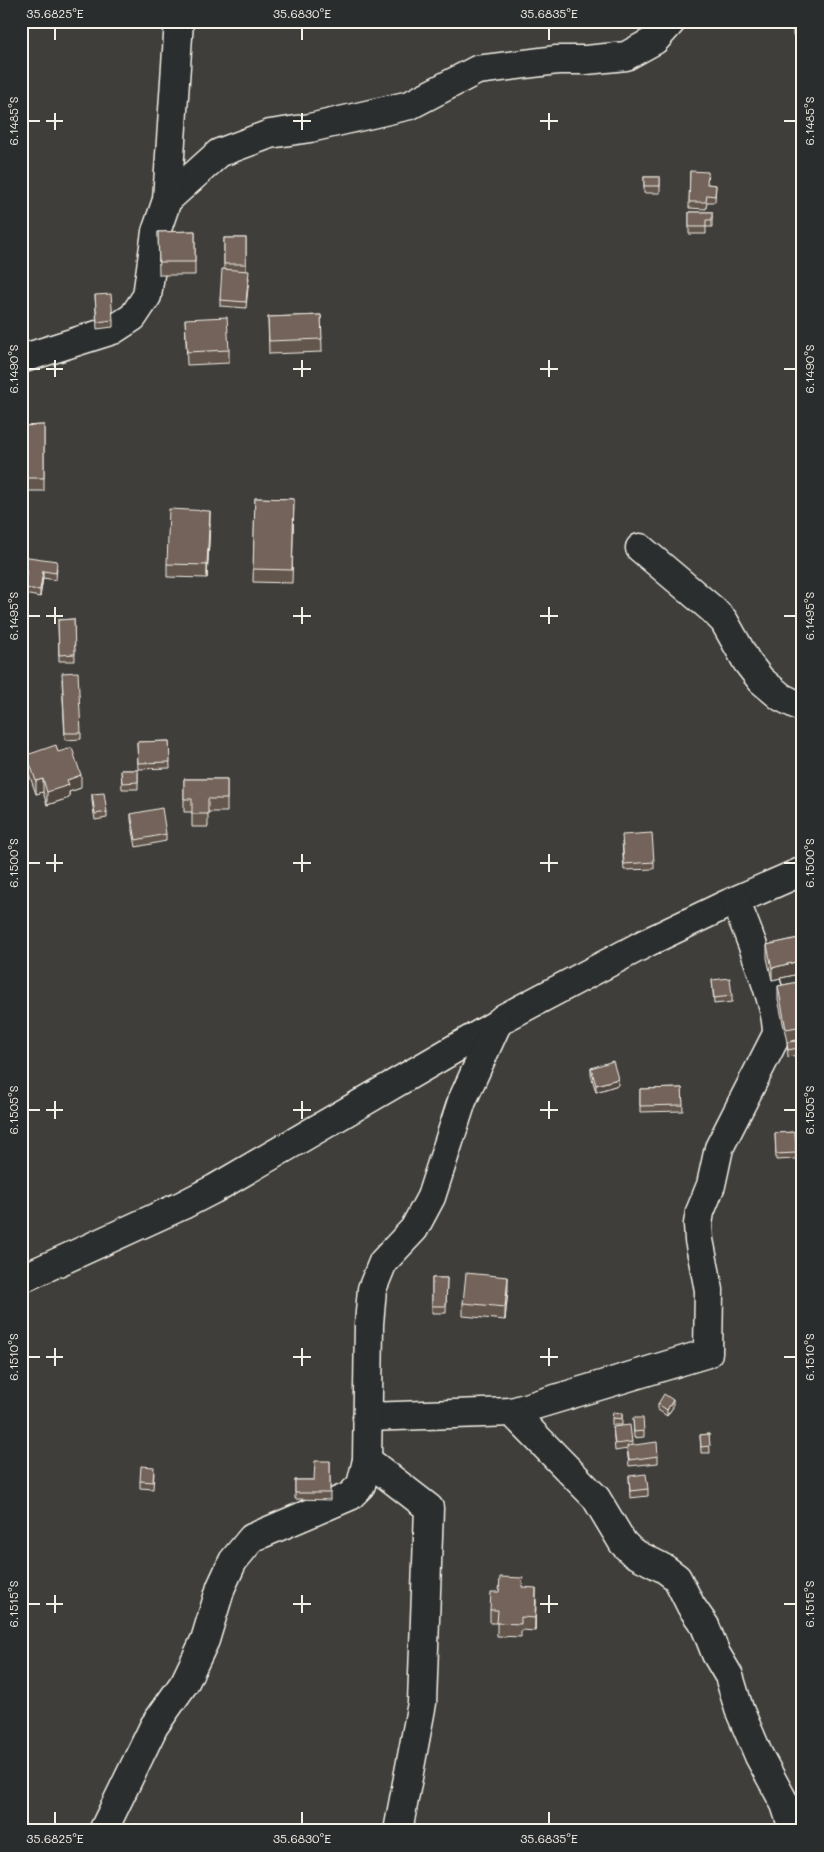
<svg xmlns="http://www.w3.org/2000/svg" width="824" height="1852" viewBox="0 0 824 1852" font-family="Mali,sans-serif">
<rect width="100%" height="100%" fill="#403e3b"/>
<filter id="ink" filterUnits="userSpaceOnUse"><feTurbulence type="fractalNoise" baseFrequency=".02" numOctaves="2"/><feDisplacementMap in="SourceGraphic" scale="10" xChannelSelector="R" yChannelSelector="G"/><feConvolveMatrix kernelMatrix="1 2 1 2 8 2 1 2 1" color-interpolation-filters="sRGB"/></filter>
<g filter="url(#ink)">
<g fill="none" stroke-linecap="round" stroke-linejoin="round">
<g stroke="#f4f1e8" stroke-width="31">
<g id="street">
<path d="M167 200 219 153 270 134 310 128 410 105 477 70 557 60H586L626 56 655 40 672 21"/>
<path d="M21 359 113 330 133 317 147 296 156 232 167 200 179 21"/>
<path d="M640 548 712 609 724 621 747 662 761 680 781 697 803 708"/>
<path d="M21 1279 183 1205 214 1189 497 1024 504 1018 646 943 725 905 803 871"/>
<path d="M512 1412 708 1353 709 1290 699 1240 698 1224 700 1212 711 1185 719 1148 777 1034C777 1015 770 995 764 977 755 951 746 926 735 901"/>
<path d="M367 1417 512 1412 596 1498 623 1543 632 1552 665 1569 677 1578 691 1606 705 1626 716 1654 729 1676 739 1709 759 1756 785 1804 794 1831"/>
<path d="M367 1460 429 1508 422 1703 398 1831"/>
<path d="M103 1831 154 1726 185 1682 205 1640 221 1587 233 1561 252 1538 350 1496 361 1485 367 1460 369 1324 372 1289 383 1262 414 1229 431 1197 462 1101 497 1024"/>
</g>
</g>
<use href="#street" stroke="#2a2d2e" stroke-width="28"/>
</g>
<g fill="#63564d" stroke="#f4f1e8">
<path d="M782 21H803V37L793 36V29L782 28Z"/>
<path d="M803 73V99H801Z"/>
<path d="M690 171 707 184 716 185 715 202H707L706 209 689 208Z"/>
<rect x="644" y="177" width="16" height="16"/>
<path d="M689 212H712V227H706V234H689Z"/>
<path d="M195 231V275H159L158 232Z"/>
<path d="M224 238H246V271L249 278 246 308 220 306V300L224 269Z"/>
<path d="M95 295 113 320V327L97 329Z"/>
<path d="M321 315 322 352 269 354 268 317Z"/>
<path d="M185 319 229 350V363L187 365Z"/>
<path d="M44 425V491H21V426Z"/>
<path d="M255 498 294 499 292 583 253 582Z"/>
<path d="M210 524 207 578 167 577V564Z"/>
<path d="M21 556 57 568 56 580 43 578 40 597 24 594V588L26 576 21 575Z"/>
<path d="M74 619 75 661H59L58 620Z"/>
<path d="M62 679 81 733V739L65 740Z"/>
<path d="M169 741 170 768 138 769 137 742Z"/>
<path d="M21 750H24L25 782H21Z"/>
<path d="M58 752 81 788 69 792V798L47 805 43 792 36 794 27 768V755Z"/>
<path d="M121 770H138V789H122Z"/>
<path d="M184 779H227V812H208V827H192V812H184Z"/>
<path d="M92 794 107 812V818L95 820 92 801Z"/>
<path d="M131 814 166 834V841L136 847 131 820Z"/>
<path d="M622 842 654 862V869L624 870Z"/>
<path d="M803 937V973L772 980 767 958V945Z"/>
<path d="M712 980 732 996V1002L714 1004Z"/>
<path d="M803 981V1039L791 1041 798 1048V1055L788 1057 787 1042 778 999V986Z"/>
<path d="M591 1068 618 1085 596 1092 591 1075Z"/>
<path d="M682 1088 683 1111 640 1112V1089Z"/>
<path d="M795 1132 796 1159 776 1160 775 1133Z"/>
<path d="M432 1278H447L446 1313H432Z"/>
<path d="M508 1290 505 1320 463 1316V1303Z"/>
<path d="M658 1404 673 1407 667 1416 658 1410Z"/>
<path d="M622 1413V1425H612V1418Z"/>
<path d="M633 1418 644 1431V1437L634 1438Z"/>
<path d="M613 1427 632 1442V1445L658 1456V1463L629 1466 627 1449 615 1451Z"/>
<path d="M709 1434 710 1453H701L700 1435Z"/>
<path d="M330 1461V1500L295 1499V1480H314Z"/>
<path d="M154 1473 153 1489 140 1488V1481Z"/>
<path d="M629 1476 648 1489V1496L630 1498Z"/>
<path d="M523 1587 536 1601 535 1631 521 1630V1637L497 1636V1623H490V1610L499 1592Z"/>
</g>
<g fill="#50463f" stroke="#f4f1e8">
<path d="M210 511V524L207 578V565Z"/>
<path d="M43 571V578L40 597V590Z"/>
<path d="M81 775V788L69 792V798L47 805V792L67 780Z"/>
<path d="M43 779V792L36 794V781Z"/>
<path d="M803 960V973L772 980V968Z"/>
<path d="M618 1079V1085L596 1092V1085Z"/>
<path d="M508 1277V1290L505 1320V1307Z"/>
<path d="M673 1400V1407L667 1416V1410Z"/>
<path d="M536 1588V1601L535 1631V1618Z"/>
</g>
<g fill="#73645a" stroke="#f4f1e8">
<path d="M793 21H803V24L793 23Z"/>
<path d="M803 73V93H801Z"/>
<path d="M690 171 708 172 707 184 716 185 715 196 707 195 706 202H689Z"/>
<rect x="644" y="177" width="16" height="9"/>
<path d="M689 212H712V220H706V227H689Z"/>
<path d="M195 231V262H159L158 232Z"/>
<rect x="224" y="238" width="22" height="26"/>
<path d="M222 269 249 271 246 302 220 300Z"/>
<path d="M111 294 113 320 97 322 95 295Z"/>
<path d="M321 315 322 339 269 341 268 317Z"/>
<path d="M227 317 229 350 187 352 185 319Z"/>
<path d="M44 425V478H21V426Z"/>
<path d="M255 498 294 499 292 570 253 569Z"/>
<path d="M169 509 210 511 207 565 167 564Z"/>
<path d="M21 556 57 561 56 573 43 571 40 590 24 588 27 569H21Z"/>
<path d="M74 619 75 654 59 655 58 620Z"/>
<path d="M78 672 81 733H65L62 673Z"/>
<path d="M169 741 170 762 138 763 137 742Z"/>
<path d="M56 745 58 752 72 748 81 775 67 780 69 785 47 792 43 779 36 781 27 755Z"/>
<path d="M21 750H24L25 775H21Z"/>
<path d="M121 770H138V782L122 783Z"/>
<path d="M184 779H227V799H208V814H192V799H184Z"/>
<path d="M104 793 107 812 95 814 92 794Z"/>
<path d="M162 808 166 834 136 840 131 814Z"/>
<path d="M652 833 654 862 624 864 622 835Z"/>
<path d="M803 937V960L772 968 767 945Z"/>
<path d="M730 978 732 996 714 998 712 980Z"/>
<path d="M803 981V1026L786 1029 778 986Z"/>
<path d="M796 1041 798 1048 788 1050 787 1042Z"/>
<path d="M613 1061 618 1079 596 1085 591 1068Z"/>
<path d="M682 1088 683 1105 640 1106V1089Z"/>
<path d="M795 1132 796 1153 776 1154 775 1133Z"/>
<path d="M466 1273 508 1277 505 1307 463 1303Z"/>
<path d="M432 1278H447L446 1306H432Z"/>
<path d="M664 1394 673 1400 667 1410 658 1404Z"/>
<path d="M613 1412 622 1413V1419L612 1418Z"/>
<path d="M633 1418H643L644 1431 634 1432Z"/>
<path d="M630 1425 632 1442 615 1444 613 1427Z"/>
<path d="M709 1434 710 1446 701 1447 700 1435Z"/>
<path d="M657 1442 658 1456 629 1460 627 1446Z"/>
<path d="M315 1461H330V1493H295V1480H314Z"/>
<path d="M141 1466 154 1467 153 1482 140 1481Z"/>
<path d="M646 1474 648 1489 630 1491 629 1476Z"/>
<path d="M500 1577 523 1578 522 1587 536 1588 535 1618 521 1617V1624L497 1623 498 1610H490L491 1592H499Z"/>
</g>
</g>
<path fill="none" stroke="#f4f1e8" stroke-width="2" d="M55 28V40M302 28V40M549 28V40M55 113V130M302 113V130M549 113V130M28 121H40M46 121H63M293 121H311M540 121H558M784 121H796M55 360V377M302 360V377M549 360V377M28 369H40M46 369H63M293 369H311M540 369H558M784 369H796M55 607V624M302 607V624M549 607V624M28 616H40M46 616H63M293 616H311M540 616H558M784 616H796M55 854V872M302 854V872M549 854V872M28 863H40M46 863H63M293 863H311M540 863H558M784 863H796M55 1101V1119M302 1101V1119M549 1101V1119M28 1110H40M46 1110H63M293 1110H311M540 1110H558M784 1110H796M55 1348V1366M302 1348V1366M549 1348V1366M28 1357H40M46 1357H63M293 1357H311M540 1357H558M784 1357H796M55 1595V1613M302 1595V1613M549 1595V1613M28 1604H40M46 1604H63M293 1604H311M540 1604H558M784 1604H796M55 1812V1824M302 1812V1824M549 1812V1824"/>
<rect width="824" height="1852" fill="none" stroke="#2a2d2e" stroke-width="55"/>
<rect x="28" y="28" width="768" height="1796" fill="none" stroke="#f4f1e8" stroke-width="2"/>
<g font-size="12" text-anchor="middle" fill="#f4f1e8">
<text x="55" y="18">35.6825°E</text>
<text x="302" y="18">35.6830°E</text>
<text x="549" y="18">35.6835°E</text>
<text transform="translate(14 121) rotate(-90)" y="4">6.1485°S</text>
<text transform="translate(810 121) rotate(-90)" y="4">6.1485°S</text>
<text transform="translate(14 369) rotate(-90)" y="4">6.1490°S</text>
<text transform="translate(810 369) rotate(-90)" y="4">6.1490°S</text>
<text transform="translate(14 616) rotate(-90)" y="4">6.1495°S</text>
<text transform="translate(810 616) rotate(-90)" y="4">6.1495°S</text>
<text transform="translate(14 863) rotate(-90)" y="4">6.1500°S</text>
<text transform="translate(810 863) rotate(-90)" y="4">6.1500°S</text>
<text transform="translate(14 1110) rotate(-90)" y="4">6.1505°S</text>
<text transform="translate(810 1110) rotate(-90)" y="4">6.1505°S</text>
<text transform="translate(14 1357) rotate(-90)" y="4">6.1510°S</text>
<text transform="translate(810 1357) rotate(-90)" y="4">6.1510°S</text>
<text transform="translate(14 1604) rotate(-90)" y="4">6.1515°S</text>
<text transform="translate(810 1604) rotate(-90)" y="4">6.1515°S</text>
<text x="55" y="1843">35.6825°E</text>
<text x="302" y="1843">35.6830°E</text>
<text x="549" y="1843">35.6835°E</text>
</g>
</svg>
